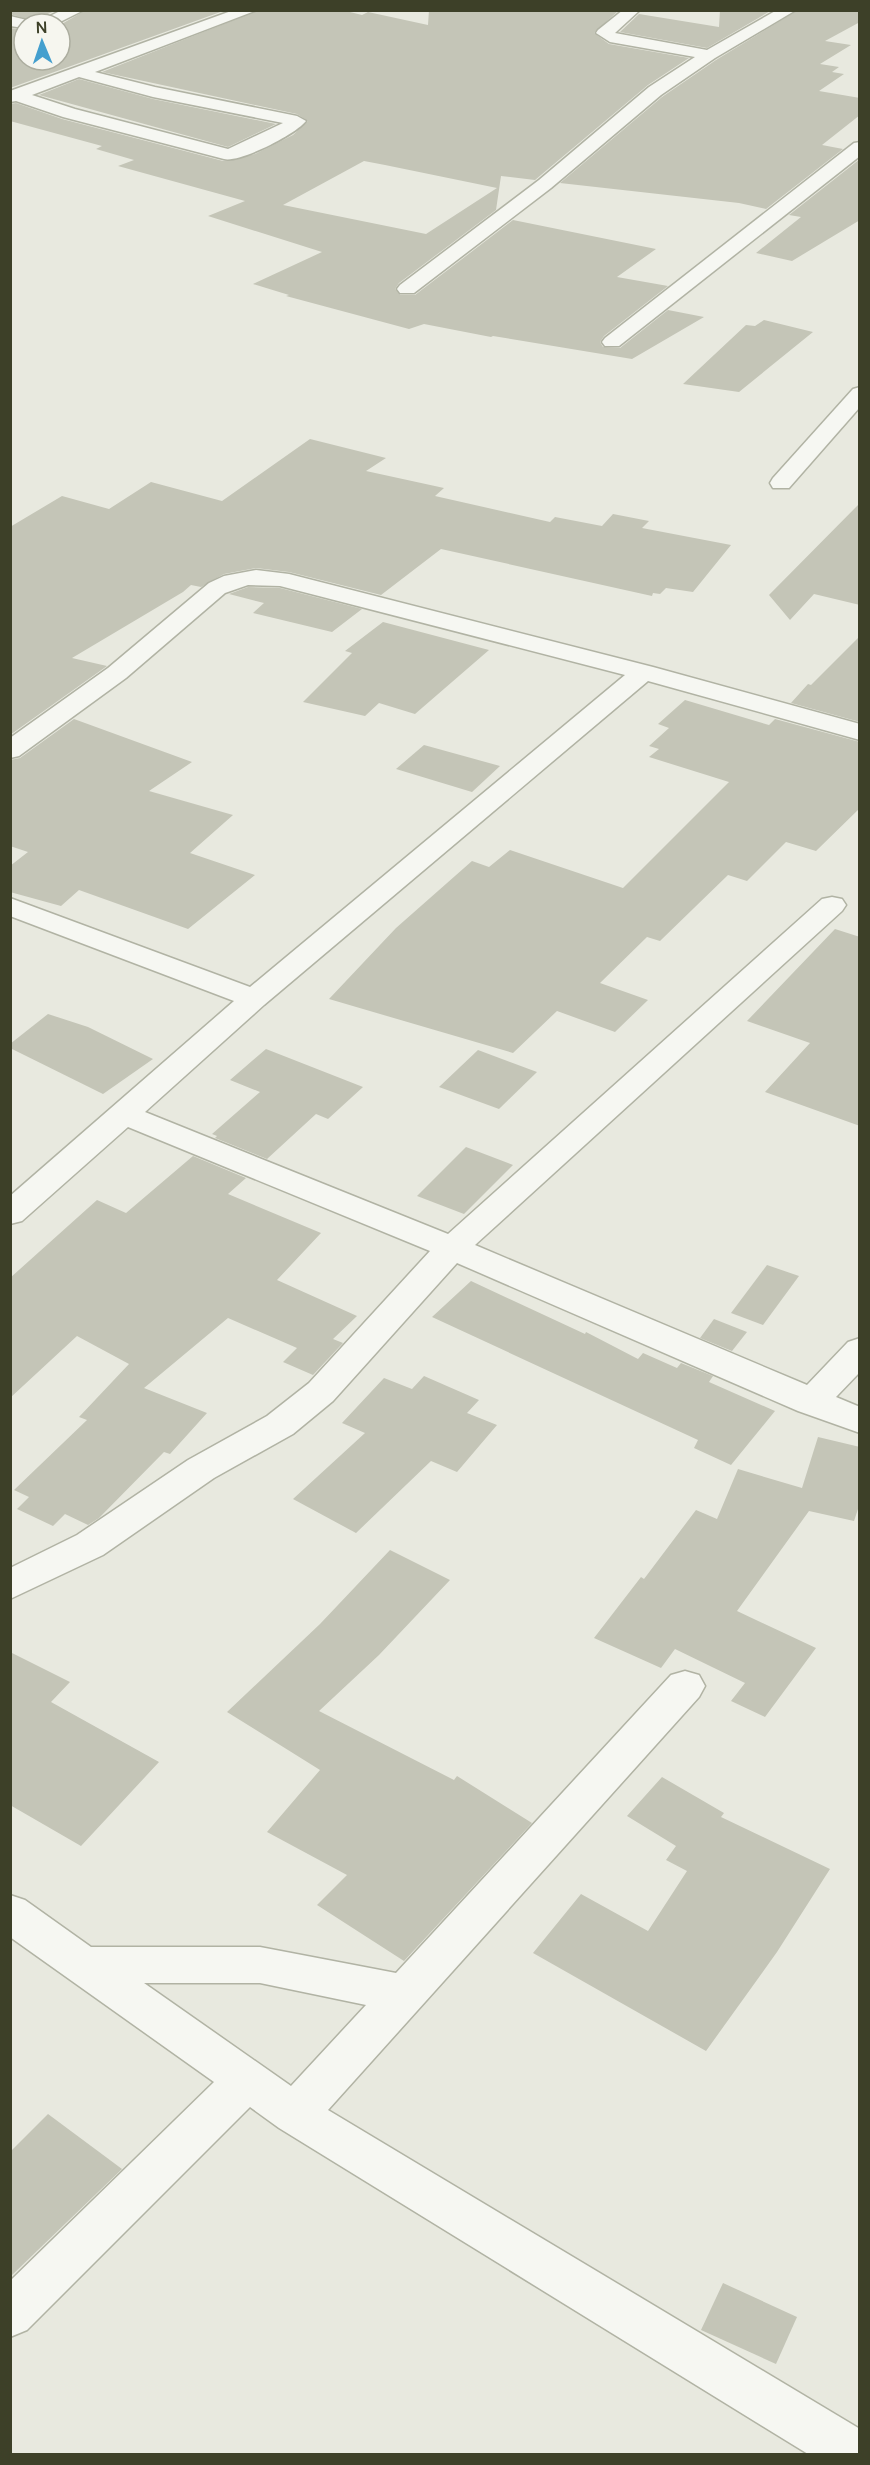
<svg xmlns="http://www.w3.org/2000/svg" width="870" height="2465" viewBox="0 0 870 2465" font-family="Manrope,sans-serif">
<rect width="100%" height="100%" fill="#e8e9df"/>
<g fill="#c4c5b7" fill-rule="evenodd">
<path d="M10 10H56L34 21 10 14Z"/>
<path d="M86 10H226L10 88V28L24 30V60H60V25Z"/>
<path d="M259 10H342L362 15 368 12 428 25 429 10H613L618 11 594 33 609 44 689 58 648 85 535 180 501 176 496 210 399 283 395 289 400 295H415L513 220 656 249 617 277 668 286 604 336 600 342 603 347 620 348 668 310 704 317 632 359 493 336 491 337 424 324 409 329 286 296 289 295 253 284 322 252 208 216 245 201 118 166 134 160 96 149 102 146 10 121V104L16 103 62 119 223 161 255 154 293 135 308 121 297 114 102 72ZM364 161 385 165 497 188 426 234 283 205Z"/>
<path d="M720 10H772L707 48 620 32 639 14 719 27Z"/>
<path d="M798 10H860V22L825 41 851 45 820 64 839 67 832 72 844 74 819 91 860 98V115L822 145 843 149 766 209 739 203 560 183 662 97 716 60Z"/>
<path d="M79 79 153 99 276 124 228 147 39 95Z"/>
<path d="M860 159V220L792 261 756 253 801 217 789 215Z"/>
<path d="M764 320 813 332 739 392 683 384 746 325 755 326Z"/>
<path d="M310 439 386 458 366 471 444 488 435 496 550 522 555 517 602 526 613 514 649 521 642 528 731 545 693 592 666 588 660 594 653 593 652 596 441 549 381 595 289 572 256 568 224 574 201 587 191 585 183 592 72 658 107 666 10 735V527L62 496 109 509 151 482 222 501Z"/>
<path d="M860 503V605L814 594 790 620 769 595Z"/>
<path d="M248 587 280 588 362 609 332 632 253 613 264 603 229 594Z"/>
<path d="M383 622 489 650 415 714 379 703 365 716 303 702 352 653 345 651Z"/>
<path d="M860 636V722L791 703 808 684 811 685Z"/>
<path d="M685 700 769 725 775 719 860 742V808L816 851 786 842 747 881 728 875 660 941 647 937 600 983 648 1000 615 1032 557 1011 513 1053 329 999 396 928 472 861 489 867 510 850 623 888 729 782 649 757 659 749 649 746 669 728 658 724Z"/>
<path d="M74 719 192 762 149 791 233 815 190 853 255 875 188 929 79 890 61 906 10 892V866L28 852 10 846V760L20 758Z"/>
<path d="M424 745 500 766 472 792 396 769Z"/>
<path d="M835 929 860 937V1126L765 1092 810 1043 747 1021Z"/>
<path d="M48 1014 88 1027 153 1059 103 1094 10 1048V1044Z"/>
<path d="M266 1049 363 1087 328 1119 316 1114 267 1159 215 1138 217 1136 212 1134 260 1092 230 1080Z"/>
<path d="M478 1050 537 1072 499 1109 439 1087Z"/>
<path d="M466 1147 513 1165 464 1214 417 1196Z"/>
<path d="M193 1156 246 1178 228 1194 321 1233 277 1280 357 1316 333 1339 343 1343 313 1375 283 1362 297 1348 228 1318 144 1388 207 1413 170 1454 164 1452 99 1518 88 1525 65 1514 53 1526 17 1509 29 1497 14 1490 87 1420 79 1417 129 1364 77 1336 10 1398V1278L97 1200 126 1213Z"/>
<path d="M767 1265 799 1276 763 1325 731 1313Z"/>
<path d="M471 1281 585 1334 586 1332 638 1359 643 1353 677 1368 681 1363 713 1376 709 1382 775 1411 731 1465 694 1448 698 1440 432 1317Z"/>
<path d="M714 1319 747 1332 732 1351 700 1338Z"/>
<path d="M424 1376 479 1400 467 1413 497 1425 457 1472 431 1461 356 1533 293 1499 365 1433 342 1423 384 1378 412 1389Z"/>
<path d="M818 1437 860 1447V1503L854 1521 809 1511 737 1611 816 1648 765 1717 731 1701 745 1683 675 1649 661 1668 594 1638 641 1577 644 1579 696 1510 717 1519 738 1469 802 1488Z"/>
<path d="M390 1550 450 1580 379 1655 319 1711 454 1780 457 1776 532 1823 404 1961 317 1905 347 1875 267 1832 320 1770 227 1712 320 1624Z"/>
<path d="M10 1652 70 1682 51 1702 159 1762 81 1846 10 1805Z"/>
<path d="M662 1777 724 1813 721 1817 830 1869 777 1952 706 2051 533 1953 581 1894 648 1931 687 1871 666 1860 676 1846 627 1816Z"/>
<path d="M48 2114 122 2169 10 2277V2152Z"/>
<path d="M723 2283 797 2317 776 2364 701 2330Z"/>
</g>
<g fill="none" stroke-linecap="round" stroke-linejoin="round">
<g stroke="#b1b3a4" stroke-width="3">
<g id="street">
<path d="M62 10H84L56 24H34Z"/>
<path d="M234 10H257L95 72 155 87 297 116 306 121C296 134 240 163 224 159L63 117 16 101 10 102V91ZM79 77 153 97 283 123 228 149 75 109 32 95Z"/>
<path d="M623 10H640L615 33 707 50 777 10H796L715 58 661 95 551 188 414 293H400L397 289 400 285 539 180 649 87 695 57 610 42 596 33 598 30Z"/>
<path d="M10 16 31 21 33 24H24V28L10 26Z"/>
<path d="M860 142V156L619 346H605L602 342 605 338 854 143Z"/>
<path d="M860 387V407L789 488H773L770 483 773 478 853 389Z"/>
<path d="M256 570 289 574 653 667 860 724V740L648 681 264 1005 145 1112 448 1234 822 899 832 897 842 899 846 905 842 911 475 1245 807 1385 848 1342 860 1338V1372L836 1397 860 1407V1433L798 1411 457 1263 333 1401 293 1434 214 1478 103 1555 10 1599V1568L77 1535 188 1460 267 1416 309 1383 430 1251 128 1127 22 1221 10 1224V1196L234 1001 10 916V898L250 987 625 675 280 586 248 585 225 593 126 678 19 756 10 758V738L108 668 209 583 224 576Z"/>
<path d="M685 1671 699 1675 705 1686 699 1697 328 2110 860 2429V2454H808L279 2128 250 2107 27 2330 10 2337V2281L214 2082 10 1937V1895L25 1900 91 1947H260L396 1973 671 1675ZM144 1983H260L366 2005 291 2086Z"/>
</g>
</g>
<use href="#street" fill="#f6f7f2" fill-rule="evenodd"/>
</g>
<rect width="870" height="2465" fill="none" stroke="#3d4028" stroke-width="24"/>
<g transform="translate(42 42) rotate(358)"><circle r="28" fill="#f6f6ef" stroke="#acad9f" stroke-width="1.5"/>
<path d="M0-4.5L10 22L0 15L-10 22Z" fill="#449fce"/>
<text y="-9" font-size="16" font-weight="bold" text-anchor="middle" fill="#3d4028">N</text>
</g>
</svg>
